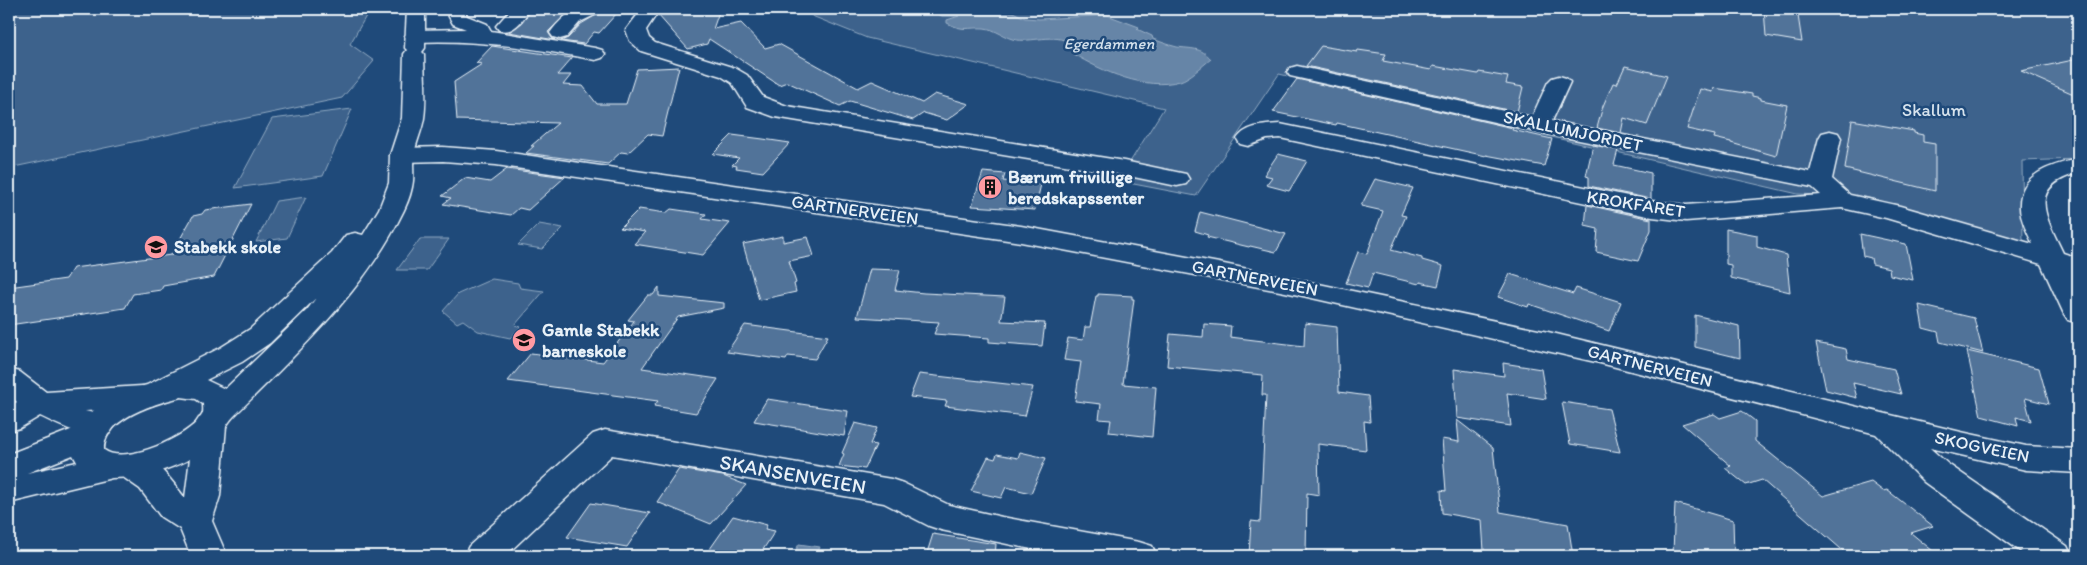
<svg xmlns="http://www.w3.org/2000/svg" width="2087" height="565" viewBox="0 0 2087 565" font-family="Itim,sans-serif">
<rect width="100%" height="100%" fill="#1f4a7a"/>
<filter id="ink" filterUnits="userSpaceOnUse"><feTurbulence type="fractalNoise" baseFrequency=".02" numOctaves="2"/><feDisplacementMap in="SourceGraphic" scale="10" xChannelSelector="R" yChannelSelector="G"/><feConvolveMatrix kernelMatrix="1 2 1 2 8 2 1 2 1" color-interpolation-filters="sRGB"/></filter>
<g filter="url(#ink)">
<g fill="#3c628c" stroke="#92aac2">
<path d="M9 9H370L350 44 374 61 342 98 9 168Z"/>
<path d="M807 9H2078V159L2022 161 2023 247 1920 211 1865 197 1798 194 1279 74 1196 196 1118 181 1164 108 867 38 812 16Z"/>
<path d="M352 109 323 176 235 188 272 119Z"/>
<path d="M306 197 287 238 256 242 276 201Z"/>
<path d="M539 224 563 228 542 249 518 245Z"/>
<path d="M420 239H449L427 270H397Z"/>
<path d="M492 279 518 283 520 288 544 291 515 325 521 327 510 338 478 331 463 320 457 323 443 311 458 294Z"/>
</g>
<g fill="#6685a7" stroke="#9ab0c7">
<path d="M942 9H968L983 12H1013L1025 18 1039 19 1107 15 1139 27 1137 29 1152 36 1153 39C1161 42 1169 45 1177 47 1191 49 1201 47 1211 59 1202 66 1190 78 1180 81 1145 91 1102 71 1073 54V45C1058 32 1035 42 1017 40 1006 39 996 29 984 28 968 27 964 32 947 23V20L959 16H942L938 14Z"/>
<path d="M799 544 820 547 816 556H793Z"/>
</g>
<g fill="#517399" stroke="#e8f1f8">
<path d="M532 9H559L557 11H569L548 32 552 38 555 40 509 32 522 23Z"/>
<path d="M662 9H720L713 29 741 23 765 48 779 44 858 88 872 81 922 103 935 94 969 104 947 120 924 113 913 120 850 101 840 106 787 82 779 85 709 39 707 44 688 49 658 15Z"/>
<path d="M1764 9H1797L1802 42 1766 36Z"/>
<path d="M601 12 617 13 599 33 594 32 584 44 561 41 568 38 581 24Z"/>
<path d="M492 46 572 58 557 75H571L563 85 583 86 597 104H626L637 69 679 67 662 136 648 134 628 153 621 152 608 164 526 153 534 146H531L558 123 457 120 454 82 482 64 476 63Z"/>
<path d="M1321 46 1357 52 1358 50 1386 54 1383 61 1431 70 1433 66 1478 74 1479 72 1508 77 1506 84 1523 87 1517 112 1306 66Z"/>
<path d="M2078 59V96L2021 71Z"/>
<path d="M1625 66 1667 76 1647 125 1624 118 1621 133 1597 128 1603 106 1613 83 1617 84Z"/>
<path d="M1297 79 1513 128 1512 130 1552 139 1544 166 1486 155V156L1337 123 1336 125 1273 112Z"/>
<path d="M1714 88 1752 94V96L1761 98V100L1787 105 1776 156 1731 143V142L1714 138 1715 135 1687 129 1700 89 1713 92Z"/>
<path d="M1852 120 1914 131V133L1923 135V142L1935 144V191L1845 169Z"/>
<path d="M732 135 763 139 790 143 763 172 736 168 737 166 732 165 739 158 713 154Z"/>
<path d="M1593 145 1618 150 1614 165 1651 173V199L1589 186V177L1586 176Z"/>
<path d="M1278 154 1307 161 1289 191 1266 185 1272 177 1264 175Z"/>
<path d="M507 169 565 177 528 210 519 208 511 215 443 204 451 198 442 196 465 178 490 182Z"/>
<path d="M983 172 1005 174 1003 181 1041 184 1035 210 972 206Z"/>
<path d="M1375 179 1413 188 1401 215 1406 216 1391 250 1422 258V260L1443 266 1438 286 1420 282 1419 284 1373 273 1368 288 1346 283 1358 252 1367 254 1383 211 1361 206Z"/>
<path d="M251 204 214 277 163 286 161 290 133 294 125 308 9 325V287L66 279 73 268 171 255 193 216 202 214 205 210Z"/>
<path d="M1587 205 1651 219V230L1638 261 1596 252 1598 229 1585 226Z"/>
<path d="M639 209 666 213 671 209 706 214 702 219 730 223 703 255 634 244 645 232 620 228Z"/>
<path d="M1200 212 1286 234 1276 252 1250 246 1249 247 1207 237 1208 235 1195 231Z"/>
<path d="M1726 229 1757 235V247L1786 255 1790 292 1731 278V265L1726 264Z"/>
<path d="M1860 234 1906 244 1913 280 1890 275 1889 268 1872 264 1871 258 1863 256Z"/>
<path d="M783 236V242L808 237 814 256 789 261 796 283 794 284 796 292 759 300 743 244Z"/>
<path d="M870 269 900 270 895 290 924 293 1005 297 1001 321 1045 323 1042 346 989 342V338L934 334 939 322 857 317Z"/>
<path d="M1510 274 1573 294 1576 288 1621 302 1609 331 1529 304 1528 307 1498 297Z"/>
<path d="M659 287V296L724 303V308L678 317 642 368 718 379 696 413 654 406 658 401 508 381 531 353 603 362 634 321 628 320 648 295H653Z"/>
<path d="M1098 294 1132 296V299H1134L1123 384 1156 387 1152 437 1109 432 1111 420 1099 419 1101 404 1075 401 1081 362 1064 360 1068 338 1083 340 1085 327H1090L1096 296H1098Z"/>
<path d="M1919 305 1974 318 1983 353 1940 342 1938 332 1923 328Z"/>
<path d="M1695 315 1739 326 1740 358 1695 347Z"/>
<path d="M1305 323 1337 327 1339 392 1368 396 1370 422 1364 421 1366 450 1318 444 1319 495 1307 493 1306 556H1249L1251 521 1260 522 1266 395H1262L1263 375 1167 366 1170 334 1203 337 1204 324 1231 326 1230 337 1304 346Z"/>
<path d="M745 325 828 336 815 359 788 356 786 360 727 352Z"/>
<path d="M1816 343 1846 349 1848 359 1894 369 1901 394 1853 383 1857 398 1826 390Z"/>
<path d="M1967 351 2039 368 2049 404 2025 398 2031 421 2016 417 2018 426 1981 416Z"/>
<path d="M1503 363 1541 369 1546 399 1507 393 1511 426 1457 418 1454 369 1504 376Z"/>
<path d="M919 374 1033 387 1025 416 945 406 947 401 910 397Z"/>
<path d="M767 399 848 411 844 436 754 421Z"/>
<path d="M1562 402 1609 409 1620 452 1570 444Z"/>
<path d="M1742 411 1755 421V441L1823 496 1871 482 1883 491 1887 490 1933 526 1911 533 1939 556H1849L1762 480 1746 485 1725 468 1731 466 1682 424 1714 414 1720 418Z"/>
<path d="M1457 420 1493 448 1500 512 1568 524 1573 556H1514L1484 551 1482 520 1442 513 1441 490 1446 491 1442 439 1459 442Z"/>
<path d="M855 423 877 428 870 444 876 445 865 469 839 466 844 454 842 453Z"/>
<path d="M1020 452 1046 458 1031 493 1006 487 1001 498 971 491 988 457 995 459 997 454 1018 458Z"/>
<path d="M679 469 723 476 746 485 711 524 657 502Z"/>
<path d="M591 503 650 513 627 547 567 537Z"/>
<path d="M1675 503 1733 520 1734 556H1684L1673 553Z"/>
<path d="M733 516 767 525 765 529 775 531 759 556H705Z"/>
<path d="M933 534 996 544 995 556H926Z"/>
</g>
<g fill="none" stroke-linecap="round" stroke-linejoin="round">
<g stroke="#e8f1f8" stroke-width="3">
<g id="minor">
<path d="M449 9H468L466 13 467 16 487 24 491 31 595 48 602 50 605 54 602 58 595 60C535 48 476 39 415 42L408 40 405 36 408 32 415 30 466 29 453 24 447 13Z"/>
<path d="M511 9H530C522 21 514 34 499 30L496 26Z"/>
<path d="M577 9H601L599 13 580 22 567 37 560 39 553 37 550 33C558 22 566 14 577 9Z"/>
<path d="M642 9H660L646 30 649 38 655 43 735 68 747 75 763 97 787 106 1124 161 1186 174 1189 179 1186 184 1177 186 1124 175 775 117 747 107 732 83 721 76 641 51 630 41 626 30Z"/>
<path d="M1297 66 1532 117 1548 82 1552 78 1559 76 1566 78 1570 82 1552 121 1810 172 1819 138 1822 133 1830 131 1838 133 1841 138 1832 179 1850 195 1900 206 2033 244C2028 234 2020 219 2020 208 2018 174 2051 165 2078 159V173C2026 187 2046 217 2063 253L2078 258V274L2073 273 2078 285V323L2068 320 2064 314 2041 264 1886 218 1842 208 1686 221 1652 217 1280 138 1267 139 1248 146 1240 144 1237 139C1246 125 1265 125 1280 124L1652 201 1686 205 1821 195 1812 187 1539 132 1290 76 1287 72 1290 68Z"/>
<path d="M443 147 496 151 1021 226 1219 263 1548 332 1961 432 2026 446 2078 449V473L2026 470 1930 448 1948 464 2067 546 2072 556H2027L1924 482 1876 434 1600 363 1285 292 1021 242 496 165 443 161 402 162 394 160 390 155 394 150 402 148Z"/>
<path d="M9 369 20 372 46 392 142 386 153 389 158 397 153 405 142 408 85 411 110 417 115 425 110 433C86 440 62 426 40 416L20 428 9 431V406L17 402 9 395Z"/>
<path d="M210 415 221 418 226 426 220 496 212 521 227 556H191L180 529 161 517 140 489 120 475 115 466 120 457C124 456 128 454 132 454 153 453 174 484 185 498L194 426 199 418Z"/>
<path d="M605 430 891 479 903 483 949 505 1002 517 1139 542 1152 546 1157 556H1064L941 530 929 526 884 503 612 455 505 556H464L469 546 593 434Z"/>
</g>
</g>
<g stroke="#e8f1f8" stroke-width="3">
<path id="major" d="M407 9H425V48L422 52 424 54C424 75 427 98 424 118 422 131 416 142 414 155 412 163 414 172 413 181 412 190 408 202 404 210 365 291 297 353 234 416 225 425 222 437 211 445 184 467 146 478 112 478L9 503V454L81 426 93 411 104 403 129 390 147 385 220 348 250 329 332 253 346 235 355 233 363 235 379 209 389 183 390 155 402 118 404 54 407 50 405 48ZM316 298 307 310 225 389 206 380 242 362 270 343ZM181 397 196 399 203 404C203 408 204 412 202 415 191 436 124 466 104 450 103 418 157 403 181 397ZM73 455 77 462 27 473Z"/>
</g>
<use href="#minor" fill="#1f4a7a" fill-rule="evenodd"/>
<use href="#major" fill="#1f4a7a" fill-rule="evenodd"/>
</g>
</g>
<defs>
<g id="building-disc" transform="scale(1.25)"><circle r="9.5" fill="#ff9aa2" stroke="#1f4a7a"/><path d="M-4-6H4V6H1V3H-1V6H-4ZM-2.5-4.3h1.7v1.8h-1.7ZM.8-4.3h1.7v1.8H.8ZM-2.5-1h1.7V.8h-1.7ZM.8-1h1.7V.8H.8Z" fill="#111"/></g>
<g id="school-disc" transform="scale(1.25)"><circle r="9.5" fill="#ff9aa2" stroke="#1f4a7a"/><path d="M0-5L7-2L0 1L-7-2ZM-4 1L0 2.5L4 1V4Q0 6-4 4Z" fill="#111"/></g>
</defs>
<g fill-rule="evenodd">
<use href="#building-disc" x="990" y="187"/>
<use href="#school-disc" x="156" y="247"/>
<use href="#school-disc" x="524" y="340"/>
</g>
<g text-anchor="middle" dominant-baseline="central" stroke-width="5" stroke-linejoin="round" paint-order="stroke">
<g font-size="16" font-style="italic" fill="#d4e1ec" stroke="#1f4a7a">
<text x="1109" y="43">Egerdammen</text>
</g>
<g font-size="18" fill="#d7e3ed" stroke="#1f4a7a">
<text x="1934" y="110">Skallum</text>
</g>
<g font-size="18" fill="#e8f1f8" stroke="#1f4a7a">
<text transform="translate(1573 131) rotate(12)">SKALLUMJORDET</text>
<text transform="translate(1636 204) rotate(9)">KROKFARET</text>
<text transform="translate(855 210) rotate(8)">GARTNERVEIEN</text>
<text transform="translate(1255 278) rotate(11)">GARTNERVEIEN</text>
<text transform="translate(1650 366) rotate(14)">GARTNERVEIEN</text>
<text transform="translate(1982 447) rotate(12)">SKOGVEIEN</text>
</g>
<g font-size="18" font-weight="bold" fill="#e8f1f8" stroke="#1f4a7a" text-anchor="start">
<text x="1008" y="177">Bærum frivillige<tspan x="1008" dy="21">beredskapssenter</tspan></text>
<text x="174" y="247">Stabekk skole</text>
<text x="542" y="330">Gamle Stabekk<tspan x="542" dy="21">barneskole</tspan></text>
</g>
<g font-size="21" fill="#e8f1f8" stroke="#1f4a7a">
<text transform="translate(793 474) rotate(10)">SKANSENVEIEN</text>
</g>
</g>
<rect width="2087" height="565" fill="none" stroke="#1f4a7a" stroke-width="30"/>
<rect x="15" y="15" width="2057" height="535" fill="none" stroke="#e8f1f8" stroke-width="2" filter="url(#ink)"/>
</svg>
